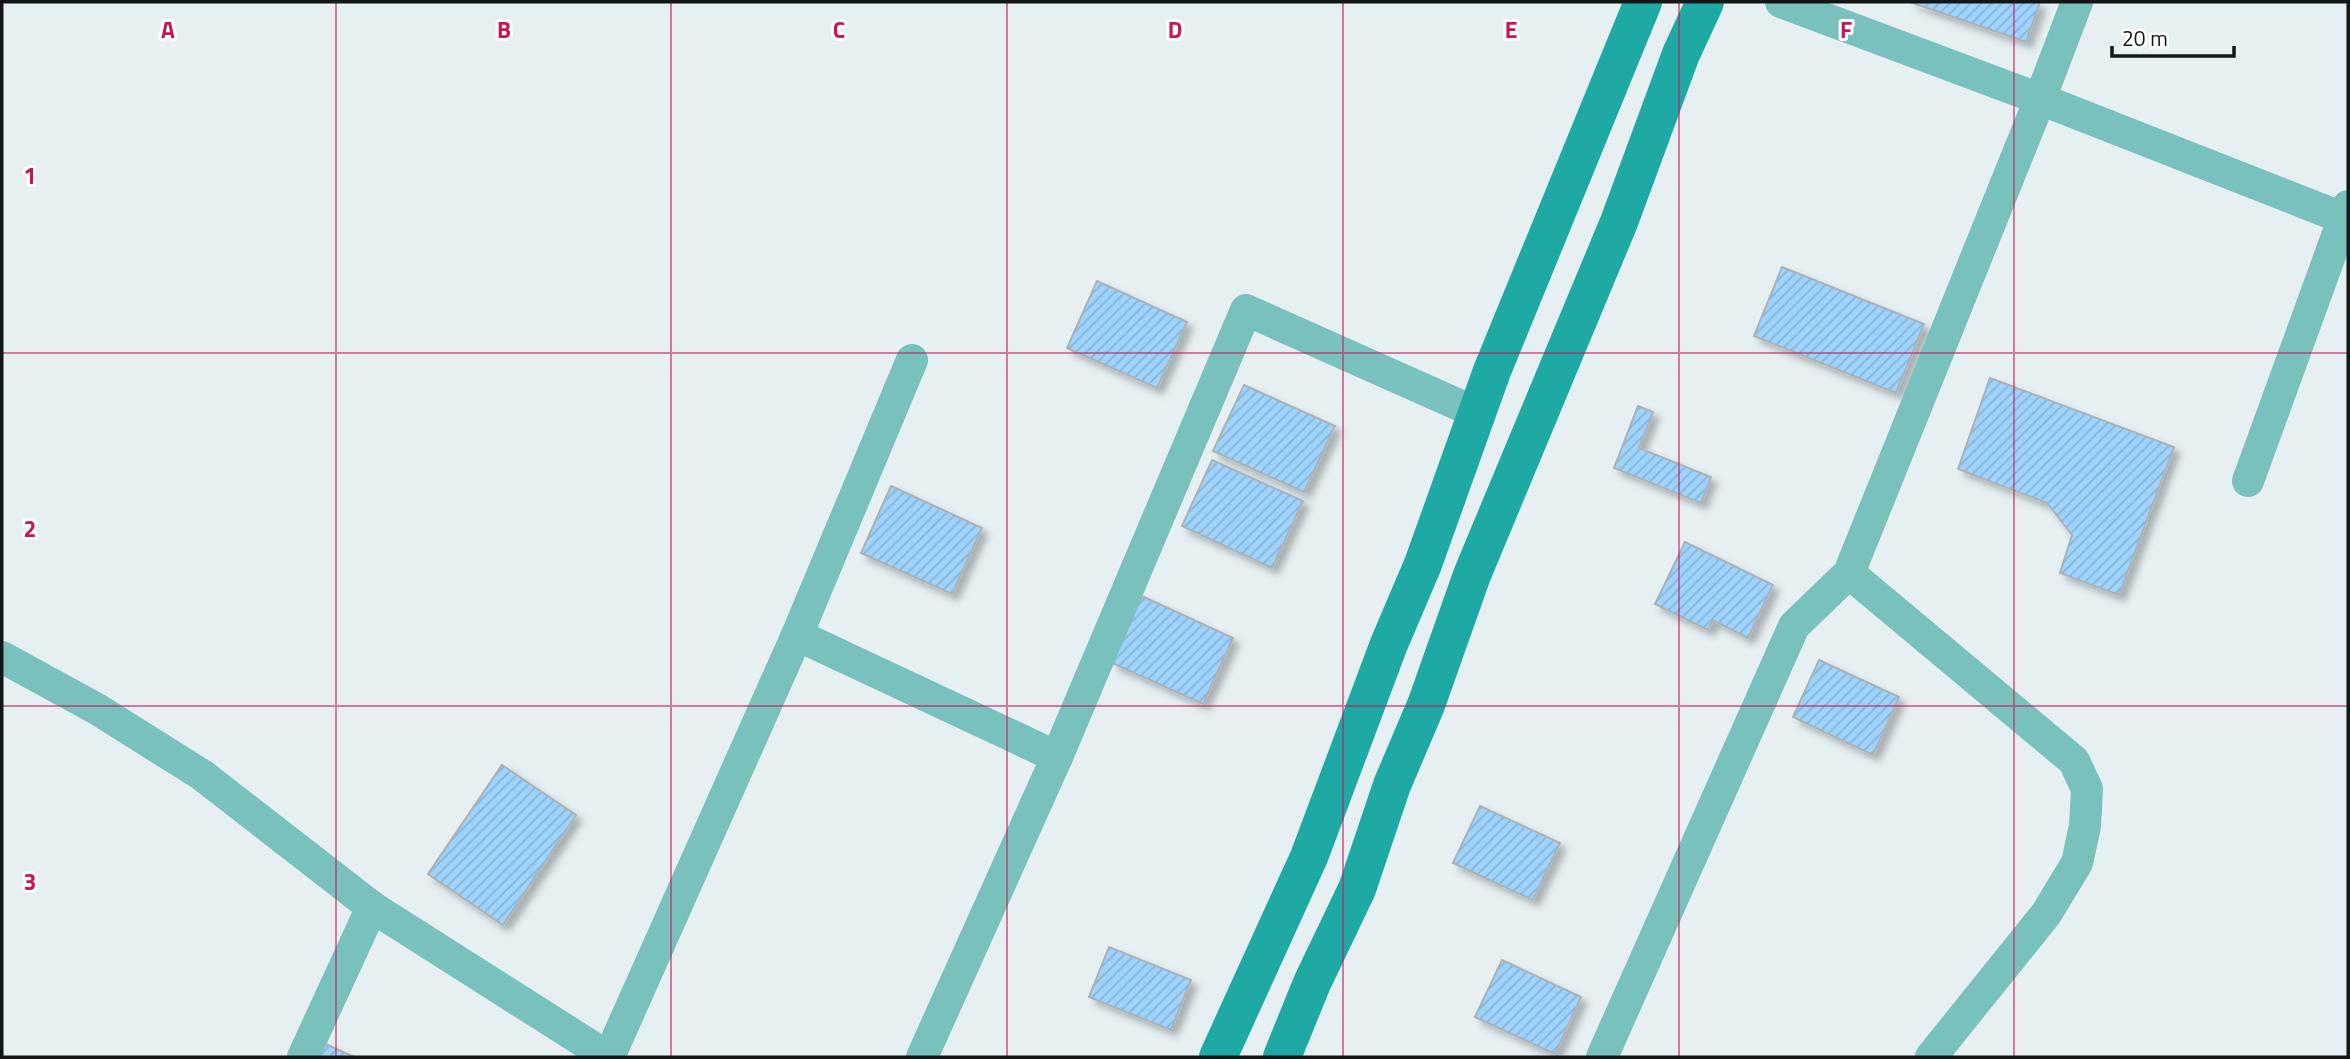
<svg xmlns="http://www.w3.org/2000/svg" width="2350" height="1059" viewBox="0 0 2350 1059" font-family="'Titillium Web',sans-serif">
<defs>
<pattern id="building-hatch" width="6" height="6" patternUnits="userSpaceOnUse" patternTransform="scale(1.75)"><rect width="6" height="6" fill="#9dd3fc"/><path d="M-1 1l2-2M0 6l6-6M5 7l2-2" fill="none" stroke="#86b4d7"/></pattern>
<filter id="shadow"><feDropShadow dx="6" dy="6" stdDeviation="3.5" flood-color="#0004"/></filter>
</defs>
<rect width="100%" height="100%" fill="#e6f0f2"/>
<g fill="url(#building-hatch)" stroke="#abb2b7" stroke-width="2" filter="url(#shadow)">
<path d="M1910 2H2040L2026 42Z"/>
<path d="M1782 267 1924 324 1896 393 1754 336Z"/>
<path d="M1097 281 1187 322 1157 388 1067 348Z"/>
<path d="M1990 378 2174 447 2119 595 2060 573 2072 535 2047 503 1958 469Z"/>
<path d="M1244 385 1335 426 1304 492 1213 451Z"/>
<path d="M1638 406 1653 412 1639 448 1711 477 1701 503 1614 468Z"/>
<path d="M1212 460 1303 501 1272 568 1182 526Z"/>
<path d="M891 486 982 528 952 594 861 553Z"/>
<path d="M1685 542 1773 585 1748 638 1713 620 1708 630 1655 604Z"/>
<path d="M1142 596 1233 638 1203 704 1112 663Z"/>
<path d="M1819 660 1899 697 1873 755 1793 717Z"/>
<path d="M502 765 576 815 503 925 428 874Z"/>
<path d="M1480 806 1560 843 1533 900 1453 863Z"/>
<path d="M1109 947 1191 980 1171 1030 1089 997Z"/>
<path d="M1502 960 1581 997 1555 1054 1475 1017Z"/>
<path d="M321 1042 354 1057H315Z"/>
</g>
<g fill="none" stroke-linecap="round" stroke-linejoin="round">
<g stroke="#79c1bd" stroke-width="32">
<path d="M1781 2 2040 99 2348 220"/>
<path d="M2248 481 2348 206"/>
<path d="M1849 573 2074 761 2087 789 2085 826 2077 863 2046 914 1931 1057"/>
<path d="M797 635 1057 757"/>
<path d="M2 657 97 709 202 775 372 907 608 1057"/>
<path d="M303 1057 372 907"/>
<path d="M609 1057 797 635 912 360"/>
<path d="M922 1057 1057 757 1246 310 1477 413"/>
<path d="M1602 1057 1794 626 1849 573 2040 99 2077 2"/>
</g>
<g stroke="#1fa9a4" stroke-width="38">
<path d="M1218 1057 1309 857 1389 644 1423 564 1492 371 1643 2"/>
<path d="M1282 1057 1312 983 1357 889 1392 785 1426 705 1472 575 1619 222 1681 54 1705 2"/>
</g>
</g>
<path fill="none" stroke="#c2185b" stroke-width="2" stroke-opacity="0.55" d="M336 2V1057M671 2V1057M1007 2V1057M1343 2V1057M1679 2V1057M2014 2V1057M2 353H2348M2 706H2348"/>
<g font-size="23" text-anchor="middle" font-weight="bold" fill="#c2185b" stroke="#fff" stroke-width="6" stroke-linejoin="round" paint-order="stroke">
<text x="168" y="38">A</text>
<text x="504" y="38">B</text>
<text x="839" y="38">C</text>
<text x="1175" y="38">D</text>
<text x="1511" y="38">E</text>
<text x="1846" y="38">F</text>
<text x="30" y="184">1</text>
<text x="30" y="537">2</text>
<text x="30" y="890">3</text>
</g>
<rect width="2350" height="1059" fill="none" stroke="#121616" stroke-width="7"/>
<path d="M2112 46v10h122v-10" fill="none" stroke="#121616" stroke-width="3.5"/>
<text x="2122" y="46" font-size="21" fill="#121616" stroke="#ffffff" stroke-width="5" paint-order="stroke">20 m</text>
</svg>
